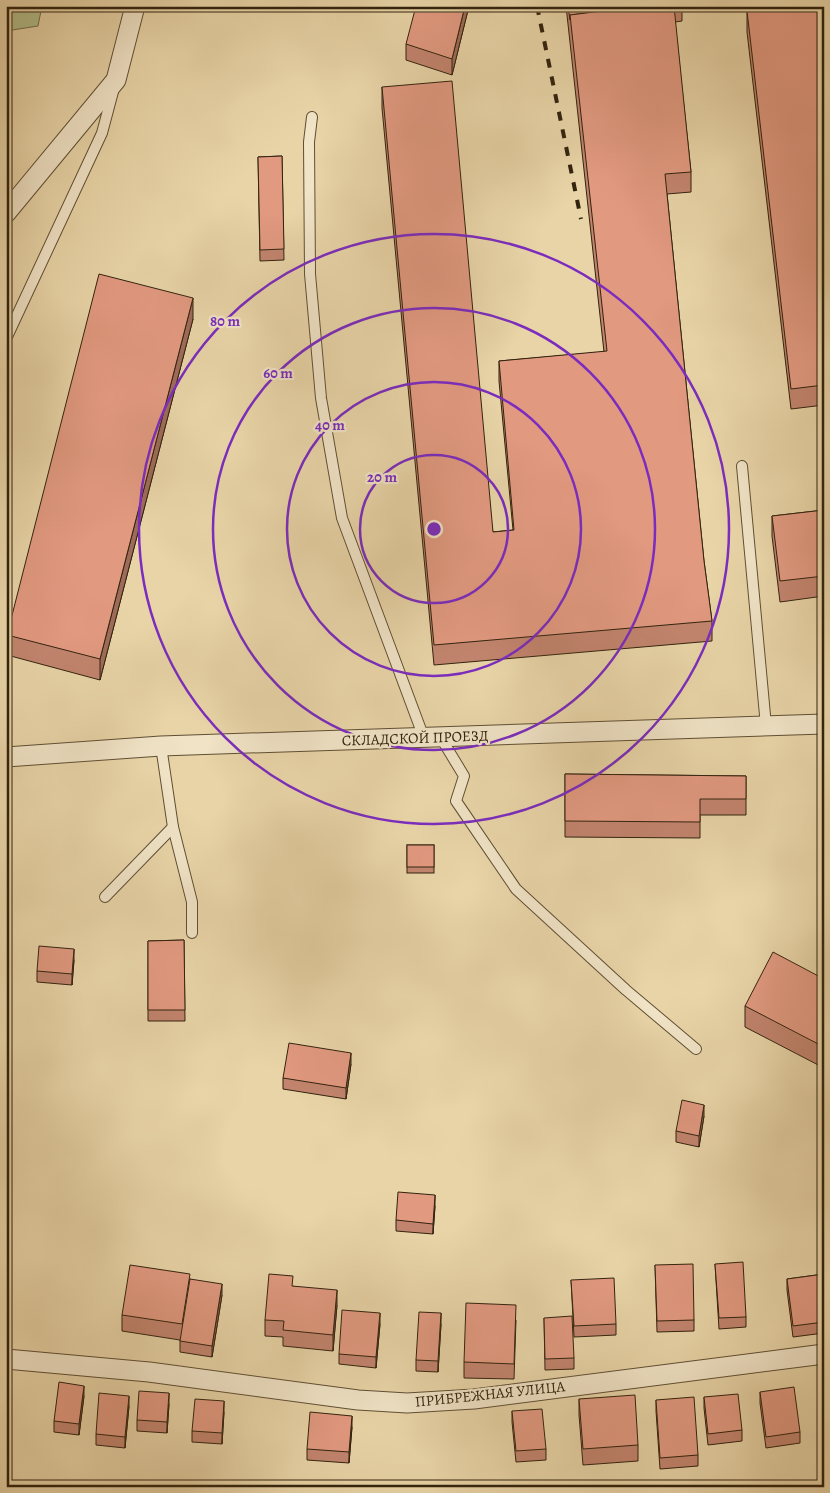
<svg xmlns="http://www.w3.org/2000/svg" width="830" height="1493" viewBox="0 0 830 1493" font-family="Alegreya,serif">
<rect width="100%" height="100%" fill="#e8d4a7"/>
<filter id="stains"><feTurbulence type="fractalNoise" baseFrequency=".004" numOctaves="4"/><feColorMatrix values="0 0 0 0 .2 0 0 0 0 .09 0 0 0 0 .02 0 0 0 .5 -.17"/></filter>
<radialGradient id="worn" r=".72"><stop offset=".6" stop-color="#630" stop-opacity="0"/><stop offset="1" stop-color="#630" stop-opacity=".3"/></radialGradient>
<path fill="#b2bd8a" stroke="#72704c" d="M6 6H42L38 26 6 31Z"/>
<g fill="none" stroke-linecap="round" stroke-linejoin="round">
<g stroke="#604f34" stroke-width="12">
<g id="lane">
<path d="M312 117 309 142 310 274 321 398 342 518 424 738"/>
<path d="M6 339 102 133 114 88"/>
<path d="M742 466 766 726"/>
<path d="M441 738 464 776 456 801 516 889 626 990 696 1049"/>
<path d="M161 746 173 827 192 902V933"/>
<path d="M105 897 173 827"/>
</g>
</g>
<g stroke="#604f34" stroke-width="21">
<g id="street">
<path d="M6 213 116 80 135 6"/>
<path d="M6 757 161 746 824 724"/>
<path d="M6 1359 149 1372 358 1400 407 1403 474 1399 824 1354"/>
</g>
</g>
<use href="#lane" stroke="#f0e3c6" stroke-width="10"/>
<use href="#street" stroke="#f0e3c6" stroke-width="19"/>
<path stroke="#32230e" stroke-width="4" stroke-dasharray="9 9" stroke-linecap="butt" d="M537 6 581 219"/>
</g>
<g fill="#c2846e" stroke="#32230e">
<path d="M469 6 452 75 406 60V44Z"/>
<path d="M566 6H682V21L675 22 691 172V192L667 194 704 561 712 621V641L434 665 382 108V87L493 532 513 530 499 381V361L604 352Z"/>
<path d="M824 6V405L791 409 747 32V11Z"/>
<path d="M282 156 284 260 260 261 258 157Z"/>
<path d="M193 319 100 680 7 655V635Z"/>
<path d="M824 510V596L780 602 772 536V516Z"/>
<path d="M565 774 746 776V815H700V838L565 837Z"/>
<rect x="407" y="845" width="27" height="28"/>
<path d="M184 940 185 1021H148V941Z"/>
<path d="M74 960 72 985 37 982V971Z"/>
<path d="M824 979V1068L745 1027V1006Z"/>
<path d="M351 1064 346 1099 283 1089V1078Z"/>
<path d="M704 1116 699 1147 676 1142V1131Z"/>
<path d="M435 1206 433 1234 396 1231V1220Z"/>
<path d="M715 1264 746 1317V1327L719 1329Z"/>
<path d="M655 1265 694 1320V1331L657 1332Z"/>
<path d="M824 1274V1333L793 1337 787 1290V1279Z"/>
<path d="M190 1279 222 1295 212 1357 180 1352V1340L122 1331V1315Z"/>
<path d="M571 1280 616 1324V1335L574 1337Z"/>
<path d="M293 1286 337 1305 333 1351 283 1346V1337L265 1336V1320Z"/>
<path d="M544 1318 574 1358V1369L545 1370Z"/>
<path d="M516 1320 514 1379 464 1378V1362Z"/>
<path d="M380 1324 376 1368 339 1364V1354Z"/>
<path d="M441 1324 438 1372 416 1371V1360Z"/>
<path d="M760 1392 800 1432V1443L766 1448 760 1403Z"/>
<path d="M84 1396 79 1435 54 1432V1421Z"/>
<path d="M704 1397 742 1430V1441L708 1445 704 1408Z"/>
<path d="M579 1399 638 1445V1461L583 1465 579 1415Z"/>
<path d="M656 1400 698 1455V1466L660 1469 656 1411Z"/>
<path d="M169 1404 167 1433 137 1431V1420Z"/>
<path d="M129 1406 125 1448 96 1445V1434Z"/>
<path d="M512 1411 546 1449V1460L516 1462 512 1422Z"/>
<path d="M224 1412 222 1444 192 1442V1431Z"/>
<path d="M352 1427 349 1463 307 1460V1449Z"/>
</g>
<g fill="#9e6b5a" stroke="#32230e">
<path d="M465 6H469L452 75V59Z"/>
<path d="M193 298V319L100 680V659Z"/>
<path d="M74 949V960L72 985V974Z"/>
<path d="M351 1053V1064L346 1099V1088Z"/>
<path d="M704 1105V1116L699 1147V1136Z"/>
<path d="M435 1195V1206L433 1234V1224Z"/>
<path d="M9 1239V1255L6 1278V1262Z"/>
<path d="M222 1284V1295L212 1357V1346Z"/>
<path d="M337 1290V1305L333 1351V1335Z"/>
<path d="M380 1313V1324L376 1368V1357Z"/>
<path d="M441 1313V1324L438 1372V1361Z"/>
<path d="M84 1386V1396L79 1435V1424Z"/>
<path d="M169 1393V1404L167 1433V1422Z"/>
<path d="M129 1396V1406L125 1448V1437Z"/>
<path d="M224 1401V1412L222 1444V1433Z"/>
<path d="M352 1416V1427L349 1463V1452Z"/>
</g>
<g fill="#e19980" stroke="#32230e">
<path d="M416 6H465L452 59 406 44Z"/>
<path d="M568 6H642L570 15V20Z"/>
<path d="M642 6H674L691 172 665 174 704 561 712 621 434 645 382 87 452 81 493 532 514 530 499 361 607 351 570 15Z"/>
<path d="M792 6H824V385L791 389 747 11Z"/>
<path d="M282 156 284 249 260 250 258 157Z"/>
<path d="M99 274 193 298 100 659 7 635Z"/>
<path d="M824 510V576L780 581 772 516Z"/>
<path d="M565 774 746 776V799H700V822L565 821Z"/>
<rect x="407" y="845" width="27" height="22"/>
<path d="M184 940 185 1010H148V941Z"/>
<path d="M39 946 74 949 72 974 37 971Z"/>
<path d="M773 952 824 979V1047L745 1006Z"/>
<path d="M289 1043 351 1053 346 1088 283 1078Z"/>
<path d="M682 1100 704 1105 699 1136 676 1131Z"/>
<path d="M398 1192 435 1195 433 1224 396 1220Z"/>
<path d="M6 1239H9L6 1262Z"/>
<path d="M743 1262 746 1317 719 1318 715 1264Z"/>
<path d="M693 1264 694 1320 657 1321 655 1265Z"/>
<path d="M130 1265 190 1274 182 1324 122 1315Z"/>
<path d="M269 1274 293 1276 292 1286 337 1290 333 1335 283 1330 284 1321 265 1320Z"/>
<path d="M824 1274V1322L793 1326 787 1279Z"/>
<path d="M614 1278 616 1324 574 1326 571 1280Z"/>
<path d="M190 1279 222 1284 212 1346 180 1341Z"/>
<path d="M466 1303 516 1305 514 1364 464 1362Z"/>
<path d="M342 1310 380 1313 376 1357 339 1354Z"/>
<path d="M419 1312 441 1313 438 1361 416 1360Z"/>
<path d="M572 1316 574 1358 545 1359 544 1318Z"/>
<path d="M59 1382 84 1386 79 1424 54 1421Z"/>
<path d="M794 1387 800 1432 766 1437 760 1392Z"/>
<path d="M139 1391 169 1393 167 1422 137 1420Z"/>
<path d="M99 1393 129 1396 125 1437 96 1434Z"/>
<path d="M738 1394 742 1430 708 1434 704 1397Z"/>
<path d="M635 1395 638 1445 583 1449 579 1399Z"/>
<path d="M694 1397 698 1455 660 1458 656 1400Z"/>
<path d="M195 1399 224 1401 222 1433 192 1431Z"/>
<path d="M542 1409 546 1449 516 1451 512 1411Z"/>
<path d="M310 1412 352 1416 349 1452 307 1449Z"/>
</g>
<g fill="none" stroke="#7b2cbf" stroke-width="2.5">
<circle cx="434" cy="529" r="74"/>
<circle cx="434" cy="529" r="147"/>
<circle cx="434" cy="529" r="221"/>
<circle cx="434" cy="529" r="295"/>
</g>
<g text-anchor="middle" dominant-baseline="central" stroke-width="4.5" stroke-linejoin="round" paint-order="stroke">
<g font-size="15" fill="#32230e" stroke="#f0e3c6">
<text transform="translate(415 738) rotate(-2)">СКЛАДСКОЙ ПРОЕЗД</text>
<text transform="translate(490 1394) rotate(-6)">ПРИБРЕЖНАЯ УЛИЦА</text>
</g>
</g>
<circle cx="434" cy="529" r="8" fill="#7b2cbf" stroke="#f0e3c6" stroke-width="2.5"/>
<g font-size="15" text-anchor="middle" font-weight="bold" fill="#7b2cbf" stroke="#f0e3c6" stroke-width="4.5" stroke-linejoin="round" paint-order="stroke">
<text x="225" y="326">80 m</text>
<text x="278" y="378">60 m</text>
<text x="330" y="430">40 m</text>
<text x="382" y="482">20 m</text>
</g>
<rect width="830" height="1493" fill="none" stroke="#e8d4a7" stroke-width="25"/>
<rect x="8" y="8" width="815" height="1478" fill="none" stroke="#32230e" stroke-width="2.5"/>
<rect x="12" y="12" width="805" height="1468" fill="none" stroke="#32230e"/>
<rect width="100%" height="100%" filter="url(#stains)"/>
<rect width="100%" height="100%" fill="url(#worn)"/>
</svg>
